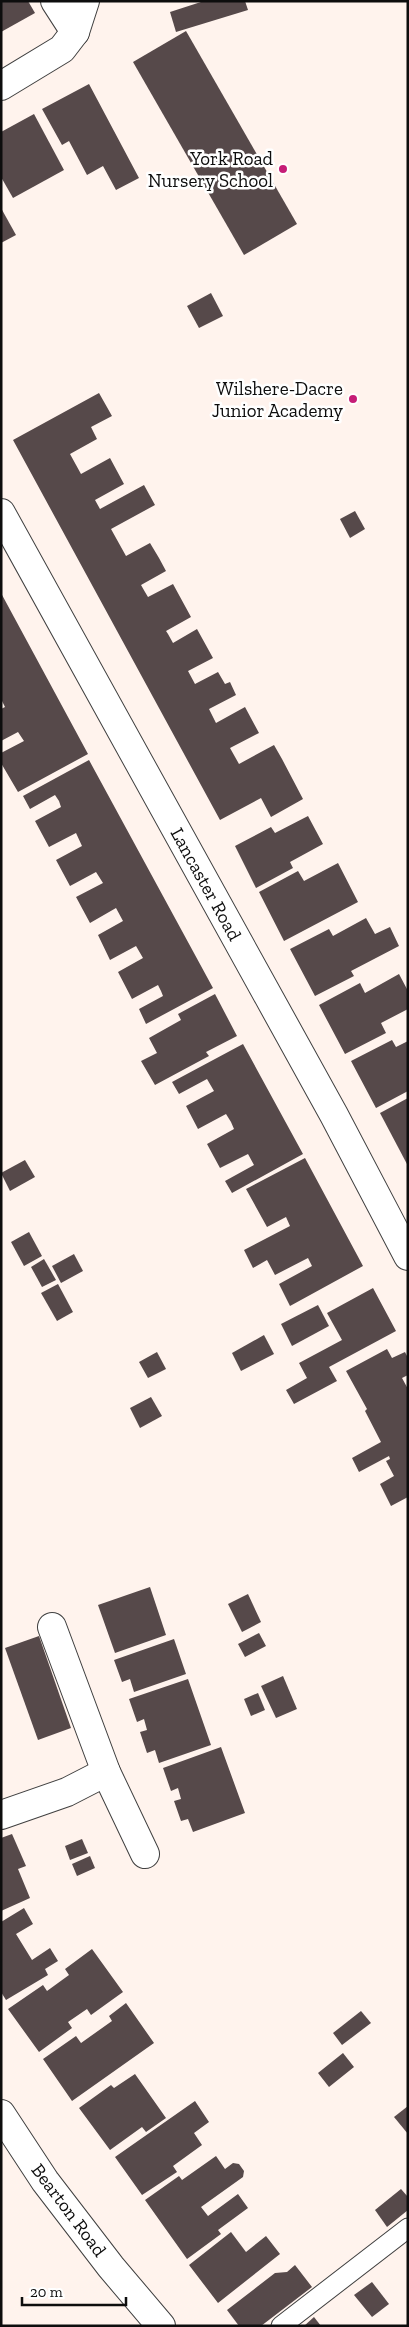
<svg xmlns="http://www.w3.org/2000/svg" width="409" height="2327" viewBox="0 0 409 2327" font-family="'Zilla Slab',serif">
<rect width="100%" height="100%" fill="#fff3ed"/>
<g fill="#56494a">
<path d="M1 1H28L35 13 1 32Z"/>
<path d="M204 1H245L248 10 176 32 170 12Z"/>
<path d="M186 31 297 224 244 255 133 62Z"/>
<path d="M89 84 139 178 116 190 103 166 87 175 69 141 62 145 42 109Z"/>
<path d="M34 114 64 170 13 198 1 177V132Z"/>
<path d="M1 208 16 235 1 243Z"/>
<path d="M211 293 223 316 199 328 187 306Z"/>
<path d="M99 393 112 416 91 427 97 439 70 454 81 474 110 458 124 484 95 500 100 509 144 485 155 505 111 529 126 556 150 543 159 558 166 571 141 585 145 592 148 597 173 584 191 617 166 631 168 634 173 643 197 629 213 658 188 671 195 684 218 672 225 684 230 682 236 695 209 709 216 723 245 707 259 733 230 748 239 764 274 745 282 759 303 799 271 817 261 798 220 820 13 440Z"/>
<path d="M355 511 365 529 350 538 340 519Z"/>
<path d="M1 593 88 754 18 792 1 763V753L24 741 18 732 1 741V709L5 707 1 699Z"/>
<path d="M89 760 213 988 146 1024 139 1009 163 996 161 991 158 985 132 999 118 972 143 958 136 946 110 960 98 935 123 921 116 908 90 923 76 897 103 883 96 872 70 886 56 860 82 846 76 833 49 847 35 821 61 807 59 801 55 795 30 809 23 796Z"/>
<path d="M308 816 323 844 290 862 293 868 256 888 235 846 271 827 275 833Z"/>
<path d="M338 863 358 902 284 941 259 892 298 871 304 881Z"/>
<path d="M366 918 375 934 390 927 399 946 351 971 354 976 315 996 290 949 329 929 333 936Z"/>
<path d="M399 974 408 991V1009L381 1023 386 1033 345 1054 319 1005 360 983 365 993Z"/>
<path d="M215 994 237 1036 206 1052 209 1056 155 1085 141 1061 157 1053 149 1038 181 1020 178 1014Z"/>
<path d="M392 1040 396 1047 408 1041V1091L376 1108 351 1061Z"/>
<path d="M243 1044 303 1154 232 1193 225 1181 254 1165 248 1154 220 1168 207 1144 234 1129 231 1122 226 1114 198 1129 186 1106 214 1091 207 1079 179 1094 172 1082Z"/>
<path d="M408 1098V1166L380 1113Z"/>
<path d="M305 1158 363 1266 290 1306 279 1284 312 1266 308 1258 275 1275 267 1260 253 1268 244 1250 290 1226 286 1217 267 1227 246 1189Z"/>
<path d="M25 1160 35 1177 10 1191 1 1173Z"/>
<path d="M29 1232 42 1256 24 1266 11 1242Z"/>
<path d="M74 1254 83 1271 61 1283 52 1266Z"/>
<path d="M44 1259 56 1280 42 1287 31 1267Z"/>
<path d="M58 1284 73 1312 57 1321 41 1293Z"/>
<path d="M373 1288 396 1331 329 1367 337 1381 294 1404 286 1390 307 1378 299 1363 342 1340 327 1313Z"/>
<path d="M318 1305 329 1326 292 1346 281 1324Z"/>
<path d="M264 1335 274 1354 241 1371 232 1353Z"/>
<path d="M387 1349 392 1358 405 1352 408 1358V1375L402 1378 408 1389V1497L391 1506 380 1484 394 1476 386 1461 390 1459 389 1456 359 1472 352 1458 381 1442 365 1411 367 1409 346 1371Z"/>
<path d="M157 1352 166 1369 148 1378 139 1362Z"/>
<path d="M151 1397 162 1416 140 1428 130 1408Z"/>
<path d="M150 1587 166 1635 115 1653 98 1605Z"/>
<path d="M248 1594 261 1622 242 1632 228 1604Z"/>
<path d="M259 1633 266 1646 245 1657 238 1644Z"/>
<path d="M39 1636 71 1728 38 1740 5 1648Z"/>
<path d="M174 1639 186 1674 134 1692 130 1679 122 1682 114 1660Z"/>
<path d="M283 1676 297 1709 276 1718 261 1686Z"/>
<path d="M188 1679 211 1745 159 1763 155 1750 147 1753 140 1732 147 1730 144 1719 137 1722 129 1699Z"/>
<path d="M258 1693 265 1710 251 1716 244 1699Z"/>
<path d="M221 1747 245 1813 193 1832 188 1819 181 1821 174 1801 181 1799 178 1788 171 1791 163 1768Z"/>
<path d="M12 1834 26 1866 18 1869 30 1898 1 1911V1838Z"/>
<path d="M82 1839 88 1853 70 1860 65 1846Z"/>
<path d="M90 1856 95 1868 77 1876 72 1864Z"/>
<path d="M24 1908 33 1924 16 1934 32 1960 50 1948 58 1961 45 1969 48 1975 6 2000 1 1992V1922Z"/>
<path d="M92 1949 123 1992 91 2015 87 2009 68 2022 72 2028 39 2052 8 2009 43 1985 47 1991 69 1975 65 1969Z"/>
<path d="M126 2003 154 2043 72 2101 43 2059 76 2036 81 2043 112 2021 109 2016Z"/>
<path d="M361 2011 371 2023 342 2045 333 2033Z"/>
<path d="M343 2053 354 2067 329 2087 318 2073Z"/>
<path d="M135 2074 166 2118 146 2132 142 2127 110 2150 79 2108 111 2085 114 2088Z"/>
<path d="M195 2101 209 2122 194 2133 202 2145 173 2166 177 2172 142 2195 115 2157Z"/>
<path d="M408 2106V2134L394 2117Z"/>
<path d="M216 2156 225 2169 233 2163 239 2164 244 2171 243 2177 201 2207 208 2216 238 2194 248 2208 218 2230 221 2234 187 2259 145 2200 179 2176 182 2180Z"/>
<path d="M401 2189 408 2197V2210L387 2227 375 2210Z"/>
<path d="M231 2232 246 2252 266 2236 280 2254 218 2303 189 2265Z"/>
<path d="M295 2265 312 2287 261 2326H239L227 2310 275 2273 287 2272Z"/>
<path d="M372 2282 389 2304 372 2317 354 2295Z"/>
<path d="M314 2317 321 2326H304Z"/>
</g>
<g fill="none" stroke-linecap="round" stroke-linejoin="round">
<g stroke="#404040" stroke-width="21">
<path id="service" d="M281 2326 408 2228"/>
</g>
<g stroke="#404040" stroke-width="30">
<g id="minor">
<path d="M55 1 75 32"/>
<path d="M1 86 62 49 75 32 85 1"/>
<path d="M1 513 334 1115 408 1256"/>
<path d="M52 1627 106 1772 145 1854"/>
<path d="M1 1815 67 1792 106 1772"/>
</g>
</g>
<g stroke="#404040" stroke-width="30">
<path id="tertiary" d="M1 2114 45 2181 111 2267 161 2326"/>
</g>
<use href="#service" stroke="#fff" stroke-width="19"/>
<use href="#minor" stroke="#fff" stroke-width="28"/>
<use href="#tertiary" stroke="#fff" stroke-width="28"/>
</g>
<g fill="#c61c76" stroke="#fff" stroke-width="2">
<circle cx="283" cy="169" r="5"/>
<circle cx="353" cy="399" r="5"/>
</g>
<g text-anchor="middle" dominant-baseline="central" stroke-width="5" stroke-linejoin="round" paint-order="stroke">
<g font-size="19" fill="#0d0d0d" stroke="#fff" text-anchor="end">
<text x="273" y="158">York Road<tspan x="273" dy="22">Nursery School</tspan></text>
<text x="343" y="388">Wilshere-Dacre<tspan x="343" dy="22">Junior Academy</tspan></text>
</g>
<g font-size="19" fill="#0d0d0d" stroke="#fff">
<text transform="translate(206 884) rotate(61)">Lancaster Road</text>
<text transform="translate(69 2210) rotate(53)">Bearton Road</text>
</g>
</g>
<rect width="409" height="2327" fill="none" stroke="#0d0d0d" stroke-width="5"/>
<path d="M22 2297v8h104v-8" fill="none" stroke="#0d0d0d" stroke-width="2.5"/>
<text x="30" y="2297" font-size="15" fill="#0d0d0d" stroke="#ffffff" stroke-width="4" paint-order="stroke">20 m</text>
</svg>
